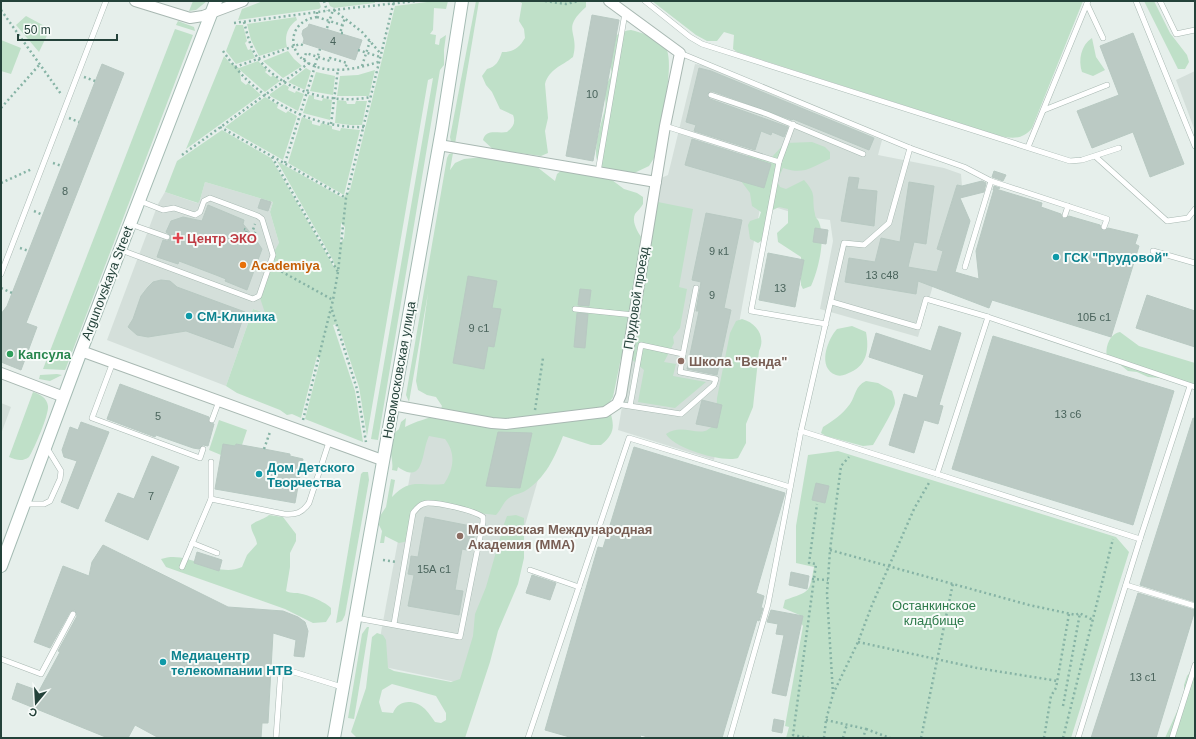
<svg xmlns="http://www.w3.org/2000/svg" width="1196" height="739" viewBox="0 0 1196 739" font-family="Arial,sans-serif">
<rect width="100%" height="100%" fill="#e6efeb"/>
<g fill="#d4dfda">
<path d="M695 64 702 65 882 140 878 155 944 168 961 174 962 186 957 185 937 249 943 251 918 337 820 309 833 241 830 220 807 217 761 203 714 460 618 430 661 178 668 175Z"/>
<path d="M1195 71V131L1176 80Z"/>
<path d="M205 182 273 202 270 212 281 250 266 313 253 309 226 386 107 340 158 204 165 192 197 203 200 200Z"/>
<path d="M1 403 11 407 1 434Z"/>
<path d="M419 427 551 434 479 687 375 665Z"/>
</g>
<g fill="#bfe0c8" fill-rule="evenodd">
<path d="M193 1H207L196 10 189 11Z"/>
<path d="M263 1H319L321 7 319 9 238 20 242 9Z"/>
<path d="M328 1H375V3L334 8 330 6Z"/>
<path d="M435 1H448L446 9 434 8 433 30 430 34 436 35 435 44 439 45 440 39 446 35 444 50V65L440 70 378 440 371 439 433 78 428 80 367 436 359 387 342 336 336 324 333 325 355 391 363 442 305 419 320 360 317 356 301 418 292 414 287 415 280 410 237 393 226 386 253 309 265 313 260 298 273 254 279 243 270 212 273 202 205 182 200 200 198 203 165 192 177 161 222 130 271 158 334 267V262L277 161 343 198 350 190 395 6ZM341 223 345 227 344 238 340 244Z"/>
<path d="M476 1H479L455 144 451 142 450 137Z"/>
<path d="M518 1H586V7C560 30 580 31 573 57 562 66 549 69 545 84L548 118 545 131 548 153 541 156 513 152H496L483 140C486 128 497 134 507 132 513 127 516 123 513 115L500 109 492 92 486 85 482 76 487 69C496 67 499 61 502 52 514 52 519 48 525 38L524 29 519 21 522 3Z"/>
<path d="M652 1H1083L1032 128C1023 140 1011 139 997 135L737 52 733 49 734 35 724 32 717 41H707L696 35Z"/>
<path d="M1144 1H1154L1170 33 1187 55 1189 62 1185 69H1178Z"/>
<path d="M26 16 50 29 39 52 16 25Z"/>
<path d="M296 17 297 20C288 26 284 36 287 47L259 56 251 40 247 24Z"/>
<path d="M178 21 194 27 195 31 176 25Z"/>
<path d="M236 25H243L247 41 245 43 248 50 251 49 255 58 236 64 226 51Z"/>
<path d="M175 29 193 35 66 368 65 370 43 369Z"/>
<path d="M631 30C641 32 660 39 666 48 676 67 658 135 654 158L649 166 632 174 600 167C590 153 602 123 605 108 607 101 603 93 606 86 607 82 610 79 611 75 613 66 606 56 608 48 610 37 621 31 631 30Z"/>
<path d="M1092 38 1096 57 1105 70 1093 76 1082 72C1078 60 1081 45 1092 38Z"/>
<path d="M1 40 21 48 11 74 1 71Z"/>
<path d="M288 51 294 59 302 66 283 78 263 61Z"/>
<path d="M224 56 230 63 239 68 258 61 267 70 265 72 271 77 273 75 280 81 265 92 240 70 241 81 246 85 248 83 261 95 186 149Z"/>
<path d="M306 68 311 71 305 90 288 82Z"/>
<path d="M375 70 369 96H337L340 76 358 75Z"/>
<path d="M316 72 335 76 333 95 310 91Z"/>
<path d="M284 84 289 87 288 90 295 93 296 91 304 94 298 111 270 96V94Z"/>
<path d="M309 95 314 96V99L322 101 323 98 332 100 330 120 303 113Z"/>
<path d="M265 97 278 105 277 108 286 113 288 111 297 116 283 160 225 127Z"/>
<path d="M337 100 346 101 347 104H355L356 101H367L362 125H350L335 123Z"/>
<path d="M302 117 312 121V124L320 126 321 123 332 126V129L340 131 341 128 360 130 344 195 288 163Z"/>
<path d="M812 142 825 147 830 152V159C810 168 804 175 783 168L777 181 780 187 786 189 804 180C818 196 811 196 815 214 815 218 818 219 819 222 826 239 818 271 811 286L803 289 801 285V257L778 242 777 233 788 223V209L779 207 771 211 766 238 758 243 750 239 748 225 750 221 759 218 761 212 752 206 750 193 738 177 744 158 750 155 771 158 785 143Z"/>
<path d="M453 153 450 170 455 163 464 159 493 156 532 163 555 181 557 174 562 170 612 180 624 189 637 193 643 197V204C641 208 637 211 635 214 631 223 639 234 644 241L654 225 658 202 693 209 679 287 687 289 680 328 673 337 674 343 664 362 676 364 673 376 706 382 675 408 638 402 644 370 630 358H621L613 397 608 405C614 423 617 432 601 445H591L563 436C555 457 545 479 525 491 520 494 514 494 509 498 504 501 501 510 496 515L459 511 441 504 422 506 416 513 409 541 399 543 385 536 384 543H380L382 531 379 525 380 516 386 507 391 479 395 480 392 497C411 477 420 487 444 484 454 469 456 453 445 439L429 436C421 452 425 486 398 467L397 471 392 470C394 459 388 449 390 437L399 429 401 422 406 418 405 427C416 421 427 419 439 414L442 406 436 397 427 395 418 390 416 381 428 293 409 402 406 395 447 158 449 154Z"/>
<path d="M742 319C757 323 766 337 759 351L753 407 746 424V443L738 458C723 463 673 448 666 434 680 424 694 434 705 431 709 430 713 425 716 423L717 398 730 333 736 321Z"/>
<path d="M852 326 866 332C869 348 868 364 851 372 846 374 842 377 836 375 817 368 827 340 837 329Z"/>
<path d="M1120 332 1139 346 1195 363V389L1188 384 1172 379 1148 377 1137 372 1128 371 1118 363 1107 357C1105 348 1109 334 1120 332Z"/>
<path d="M57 374 62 375 50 381 39 379 40 375Z"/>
<path d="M866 381 878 383 892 391C893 395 895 399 895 403 895 408 877 438 873 445L863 446 826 436 821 433 823 427C834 420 842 415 850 404 856 395 855 386 866 381Z"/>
<path d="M33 392C40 394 47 398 48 406 49 415 34 449 29 457 22 462 17 460 9 457Z"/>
<path d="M219 420 247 430 242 445 236 444 235 446 221 455 209 450Z"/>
<path d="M838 451 1116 537 1129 552 1071 738H786L789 727 785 726 803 626 801 623 802 616 783 608 785 600C810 591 809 594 814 567L796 563V526L808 455Z"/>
<path d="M363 472H368L369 480 345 615 342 621 336 623 361 474Z"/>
<path d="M269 515 283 517 296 534V541L290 553V567L286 591C292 594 296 592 302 594 309 595 327 603 331 608V614L326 622 313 623 285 609 166 567 161 559C189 549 215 579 242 567L247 555 257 544C256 536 251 532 251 525 257 520 263 520 269 515Z"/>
<path d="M516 515 524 518V558L518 584 498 631 490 662 465 738H357L351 732 366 688 372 637 377 633 383 635 386 640 388 668 394 671 451 682 460 679 473 636 475 614 486 587 504 524 507 516ZM392 684 436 696 446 713V720L441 723 435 722C432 718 429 713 425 709 415 699 398 699 393 713L382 712 379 702 382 690Z"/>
<path d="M367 627H369L354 719 348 718 362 634Z"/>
<path d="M1195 666V738H1165L1184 696V685L1187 676Z"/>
</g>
<g fill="#bbcac4" stroke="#b8c9c2">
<path d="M592 15 619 20 593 161 566 156Z"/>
<path d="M309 24 362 40 355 60 303 43 304 39 302 34 303 30 308 27Z"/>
<path d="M1133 33 1184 164 1150 177 1133 132 1092 148 1077 111 1119 95 1100 46Z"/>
<path d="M102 64 124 73 26 323 37 327 21 370 1 362V314L7 306Z"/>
<path d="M699 68 711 71 874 138 869 150 793 119 792 120 712 91 707 94 710 99 788 127 784 137 772 132 771 135 761 131 755 150 694 131 696 125 686 122Z"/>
<path d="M692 139 771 164 764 188 685 165Z"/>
<path d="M994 171 1006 175 1003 181 992 177Z"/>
<path d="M849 177 859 178 857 189 877 191 874 226 841 221Z"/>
<path d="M982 181 986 183 984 192 960 198 970 221 955 272 979 279 976 251 994 189 993 190 994 186 1000 188 996 189 1042 203 1041 207 1061 214 1063 219 1069 216 1100 225 1103 231 1108 228 1138 235 1135 244 1139 246 1111 337 992 300 989 308 918 281 916 294 845 282 849 258 875 262 881 238 900 242 909 182 934 186 926 244 914 242 908 267 937 272 943 251 937 249 957 185 962 186Z"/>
<path d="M261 199 271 202 268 211 258 208Z"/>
<path d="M208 205 244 220 243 224 254 237 262 249 247 290 225 281 226 279 216 275 179 261 178 264 157 257 163 240 167 241 171 239 170 235 166 232 171 221 183 217 202 221Z"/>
<path d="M706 213 742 220 724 308 731 310 717 375 687 369 699 311H696L701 282 692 280Z"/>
<path d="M815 228 828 230 826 244 813 242Z"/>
<path d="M768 253 804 260 795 307 759 300Z"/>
<path d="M468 276 497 281 492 308 501 309 494 347 488 346 484 369 453 363Z"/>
<path d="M161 280 170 281 177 287 245 312 233 348 186 331 148 337 137 335 128 327 133 319 141 296 148 287 153 282Z"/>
<path d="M580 289 591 290 589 306 578 305Z"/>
<path d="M1147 295 1195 311V347L1136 328Z"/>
<path d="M577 313 588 314 585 348 574 347Z"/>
<path d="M939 326 961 333 939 405 943 406 938 424 924 420 914 453 889 445 904 394 917 398 924 375 869 357 876 333 931 351Z"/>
<path d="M993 336 1174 391 1133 525 952 469Z"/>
<path d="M120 384 209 417V422L214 424 208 446 203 445 199 449 193 448 156 435 155 437 107 419Z"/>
<path d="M702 400 722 405 717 428 696 424Z"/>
<path d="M1193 418 1195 419V602L1140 585Z"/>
<path d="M81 422 109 432 78 509 61 502 77 461 64 457 62 450 70 427 78 430Z"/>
<path d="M498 432 532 433 520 488 486 486Z"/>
<path d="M223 444 235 446 236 444 264 449 290 454V456L303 459 295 503 215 489Z"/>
<path d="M634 447 785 493 756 593 764 596 761 608H763L759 621 757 620 722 738H651L641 735 640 738H573L545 730 598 547 603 548Z"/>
<path d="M152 456 179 467 148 540 105 521 118 493 134 499Z"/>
<path d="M816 483 829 486 825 503 812 500Z"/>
<path d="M425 517 476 527 471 551 462 549 455 590 463 591 459 615 408 606 414 575 408 574 410 564 411 556 418 557Z"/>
<path d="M103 545 228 607 283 611 298 617 305 622 308 631 304 657 294 656 296 640 273 633 268 723H262L261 738H159L135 725 128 738H108L12 699 17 683 39 691 60 652 58 651 77 616 75 610 70 612 50 648 34 642 63 566 89 576 92 562Z"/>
<path d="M197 552 222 560 219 571 194 563Z"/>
<path d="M791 572 809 576 807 589 789 585Z"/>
<path d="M532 575 556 583 550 600 526 593Z"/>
<path d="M1138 593 1195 610 1156 738H1091Z"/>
<path d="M771 610 803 616 786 696 772 693 784 635 776 634 778 624 767 622Z"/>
<path d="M774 719 784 721 782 733 772 731Z"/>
</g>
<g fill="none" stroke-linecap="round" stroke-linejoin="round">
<g stroke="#a8b8b2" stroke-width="6">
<g id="lane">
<path d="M645 1 690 37 702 44 1070 161 1082 160 1119 148"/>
<path d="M1136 1 1195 146"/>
<path d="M1160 1 1176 34 1195 30"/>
<path d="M1087 4 1103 38"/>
<path d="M680 53 910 148 964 167 991 181 1107 219 1104 227"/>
<path d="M711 95 767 114 863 154"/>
<path d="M1044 110 1107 85"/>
<path d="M665 126 779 162 793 124"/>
<path d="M1028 147 1088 1"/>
<path d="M1096 157 1167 221 1188 218 1195 209"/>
<path d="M779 162 751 311 826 324"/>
<path d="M598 172 625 13"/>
<path d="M1065 215 1068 206"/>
<path d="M130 224 167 237"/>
<path d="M121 250 253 299 259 296 273 255 262 219 258 216 210 198 204 201 200 212 195 215 174 208 163 210 140 201"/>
<path d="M1153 251 1195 263"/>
<path d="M965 267 991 181"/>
<path d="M1 274 106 1"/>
<path d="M832 302 918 327 926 299 988 317 1195 387"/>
<path d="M575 309 634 315"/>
<path d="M988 317 937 474 1140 539"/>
<path d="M683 354 696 288"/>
<path d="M113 362 92 418 200 458 203 449"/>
<path d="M617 404 623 405 681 414 714 385 716 379 680 372 683 354 641 345 630 406"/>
<path d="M212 420 219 401"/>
<path d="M801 431 937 474"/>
<path d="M211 499V462"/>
<path d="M24 504H44L50 501 60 479 61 471 47 448"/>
<path d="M192 543 217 553"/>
<path d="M182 567 211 499 284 514C296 515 302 513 309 503L329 442"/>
<path d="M530 570 579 587"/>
<path d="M1126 585 1195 606"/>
<path d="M356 618 460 637 483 522V517C473 510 440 503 428 503 421 503 417 508 413 513L394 624"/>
<path d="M1 659 41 674 73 614"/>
<path d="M276 738 281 668 342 687"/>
<path d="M528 738 629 438 790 487"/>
<path d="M730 738 768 604 801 431 844 243 864 245 889 223 910 148"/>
<path d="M1078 738 1140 539 1190 386"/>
<path d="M1172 738 1195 665"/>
</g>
</g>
<g stroke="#a8b8b2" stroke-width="12">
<g id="street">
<path d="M135 1 190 18 203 16 243 1"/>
<path d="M439 145 656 182"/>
<path d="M81 351 382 460"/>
<path d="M1 373 64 397"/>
<path d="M392 405 492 423 506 424 605 412 617 404 621 395 665 126 680 53 609 1"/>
</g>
</g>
<g stroke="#a4bbb3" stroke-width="14">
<g id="secondary">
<path d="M1 566 81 351 216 1"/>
<path d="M334 738 442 129 462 1"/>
</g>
</g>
<g stroke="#86b3a5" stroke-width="2.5" stroke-dasharray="2 3" stroke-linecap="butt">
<path d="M324 1 327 11"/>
<path d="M545 1 566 4 579 1"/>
<path d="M1 10 61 94"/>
<path d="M334 10 362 32 381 54"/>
<path d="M317 12V17L342 25"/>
<path d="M317 17C291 20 284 49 308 63 329 75 357 69 378 62"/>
<path d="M244 22C247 33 250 47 257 57 281 91 331 105 371 97"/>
<path d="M234 23 333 10 416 1"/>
<path d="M327 28 333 10"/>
<path d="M343 33H340L345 18"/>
<path d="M358 50 380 57"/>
<path d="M223 51C230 61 238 71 246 79 276 108 322 129 364 127"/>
<path d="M304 60 306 53 330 61V58L347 63 345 69"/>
<path d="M315 65 320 49"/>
<path d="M362 66 370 41"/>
<path d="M235 67 300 44 305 46"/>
<path d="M84 77 95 81"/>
<path d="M1 108 40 64"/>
<path d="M69 118 79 122"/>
<path d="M331 124 338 69"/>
<path d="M220 127 346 198"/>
<path d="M182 155 309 63"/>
<path d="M272 157 338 272"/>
<path d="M53 163 62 166"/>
<path d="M285 163 315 66"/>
<path d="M1 183 32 169"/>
<path d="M34 211 43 215"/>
<path d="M245 237 253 240 256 229"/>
<path d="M250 239 255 224"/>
<path d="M238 244 239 240 245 237 247 230 244 229"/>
<path d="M20 248 29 251"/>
<path d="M277 269 333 300"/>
<path d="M1 288 12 293"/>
<path d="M332 310 357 389 366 442"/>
<path d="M535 410 543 358"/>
<path d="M303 420 333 300 338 272 346 198 394 1"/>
<path d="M264 449 270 432"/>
<path d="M830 550 1029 605 1076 615 1079 613 1093 620"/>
<path d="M383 560 397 562"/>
<path d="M812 579 828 580"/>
<path d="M858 642 977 668 1058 681"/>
<path d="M833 694 827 594 830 550 841 466 849 457"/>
<path d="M1063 706 1080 613"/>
<path d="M826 720 866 729 863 738"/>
<path d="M866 729 890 738"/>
<path d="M809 738 793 735 816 564 809 563 817 504"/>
<path d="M824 738 826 720 833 694 858 642 872 605 914 509 930 481"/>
<path d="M843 738 847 724"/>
<path d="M921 738 953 583"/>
<path d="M1044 738 1051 696 1056 688 1069 614"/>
<path d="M1063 738 1113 539"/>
</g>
<use href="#lane" stroke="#fff" stroke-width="5"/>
<use href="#street" stroke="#fff" stroke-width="10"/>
<use href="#secondary" stroke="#fff" stroke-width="12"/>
</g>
<path fill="#e0444e" stroke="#f7fbf9" stroke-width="1.5" d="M176 232h4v4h4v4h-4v4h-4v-4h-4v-4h4z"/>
<g fill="#0f9aa8" stroke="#f7fbf9" stroke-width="1.5">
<circle cx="1056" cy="257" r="4"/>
<circle cx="189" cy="316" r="4"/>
<circle cx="259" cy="474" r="4"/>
<circle cx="163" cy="662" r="4"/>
</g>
<circle fill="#e8710a" stroke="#f7fbf9" stroke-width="1.5" cx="243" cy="265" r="4"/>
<circle fill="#2e9e5b" stroke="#f7fbf9" stroke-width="1.5" cx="10" cy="354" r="4"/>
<g fill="#8d6e63" stroke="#f7fbf9" stroke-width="1.5">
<circle cx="681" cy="361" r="4"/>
<circle cx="460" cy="536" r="4"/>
</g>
<g text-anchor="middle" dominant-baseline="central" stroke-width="4" stroke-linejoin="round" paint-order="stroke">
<g font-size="11" fill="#4a645c">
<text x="333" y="41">4</text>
<text x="592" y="94">10</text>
<text x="65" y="191">8</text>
<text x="719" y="251">9 к1</text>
<text x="882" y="275">13 с48</text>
<text x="780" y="288">13</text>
<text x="712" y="295">9</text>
<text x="1094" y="317">10Б с1</text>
<text x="479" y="328">9 с1</text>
<text x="1068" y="414">13 с6</text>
<text x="158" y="416">5</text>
<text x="151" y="496">7</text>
<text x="434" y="569">15А с1</text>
<text x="1143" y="677">13 с1</text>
</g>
<g font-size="13" font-weight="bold" fill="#be3a42" stroke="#f7fbf9" text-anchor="start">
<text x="187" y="238">Центр ЭКО</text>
</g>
<g font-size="13" font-weight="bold" fill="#0d838f" stroke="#f7fbf9" text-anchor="start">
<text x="1064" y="257">ГСК "Прудовой"</text>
<text x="197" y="316">СМ-Клиника</text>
<text x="267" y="467">Дом Детского<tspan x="267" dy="15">Творчества</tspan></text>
<text x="171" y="655">Медиацентр<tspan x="171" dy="15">телекомпании НТВ</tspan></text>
</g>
<g font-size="13" font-weight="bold" fill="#c56008" stroke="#f7fbf9" text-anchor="start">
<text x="251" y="265">Academiya</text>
</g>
<g font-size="13" fill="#24423a" stroke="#f7fbf9">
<text transform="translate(107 283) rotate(-69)">Argunovskaya Street</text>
<text transform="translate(636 298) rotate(-81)">Прудовой проезд</text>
<text transform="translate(399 370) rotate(-80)">Новомосковская улица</text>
</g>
<g font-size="13" font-weight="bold" fill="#27864d" stroke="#f7fbf9" text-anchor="start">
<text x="18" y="354">Капсула</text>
</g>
<g font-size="13" font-weight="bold" fill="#785e54" stroke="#f7fbf9" text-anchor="start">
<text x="689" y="361">Школа "Венда"</text>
<text x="468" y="529">Московская Международная<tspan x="468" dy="15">Академия (ММА)</tspan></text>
</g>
<g font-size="13" fill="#2d7a4b" stroke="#f7fbf9">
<text x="934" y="605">Останкинское<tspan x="934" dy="15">кладбище</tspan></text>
</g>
</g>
<rect width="1196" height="739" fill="none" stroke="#24423a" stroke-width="4"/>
<g transform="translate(36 703) rotate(198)" stroke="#f7fbf9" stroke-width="3" paint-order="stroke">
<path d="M0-3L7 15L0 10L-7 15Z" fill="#24423a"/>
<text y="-6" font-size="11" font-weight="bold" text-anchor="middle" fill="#24423a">С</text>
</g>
<path d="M18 34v6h99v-6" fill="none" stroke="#24423a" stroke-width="2"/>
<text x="24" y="34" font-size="12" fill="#24423a" stroke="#f7fbf9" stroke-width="3" paint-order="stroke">50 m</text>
</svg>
